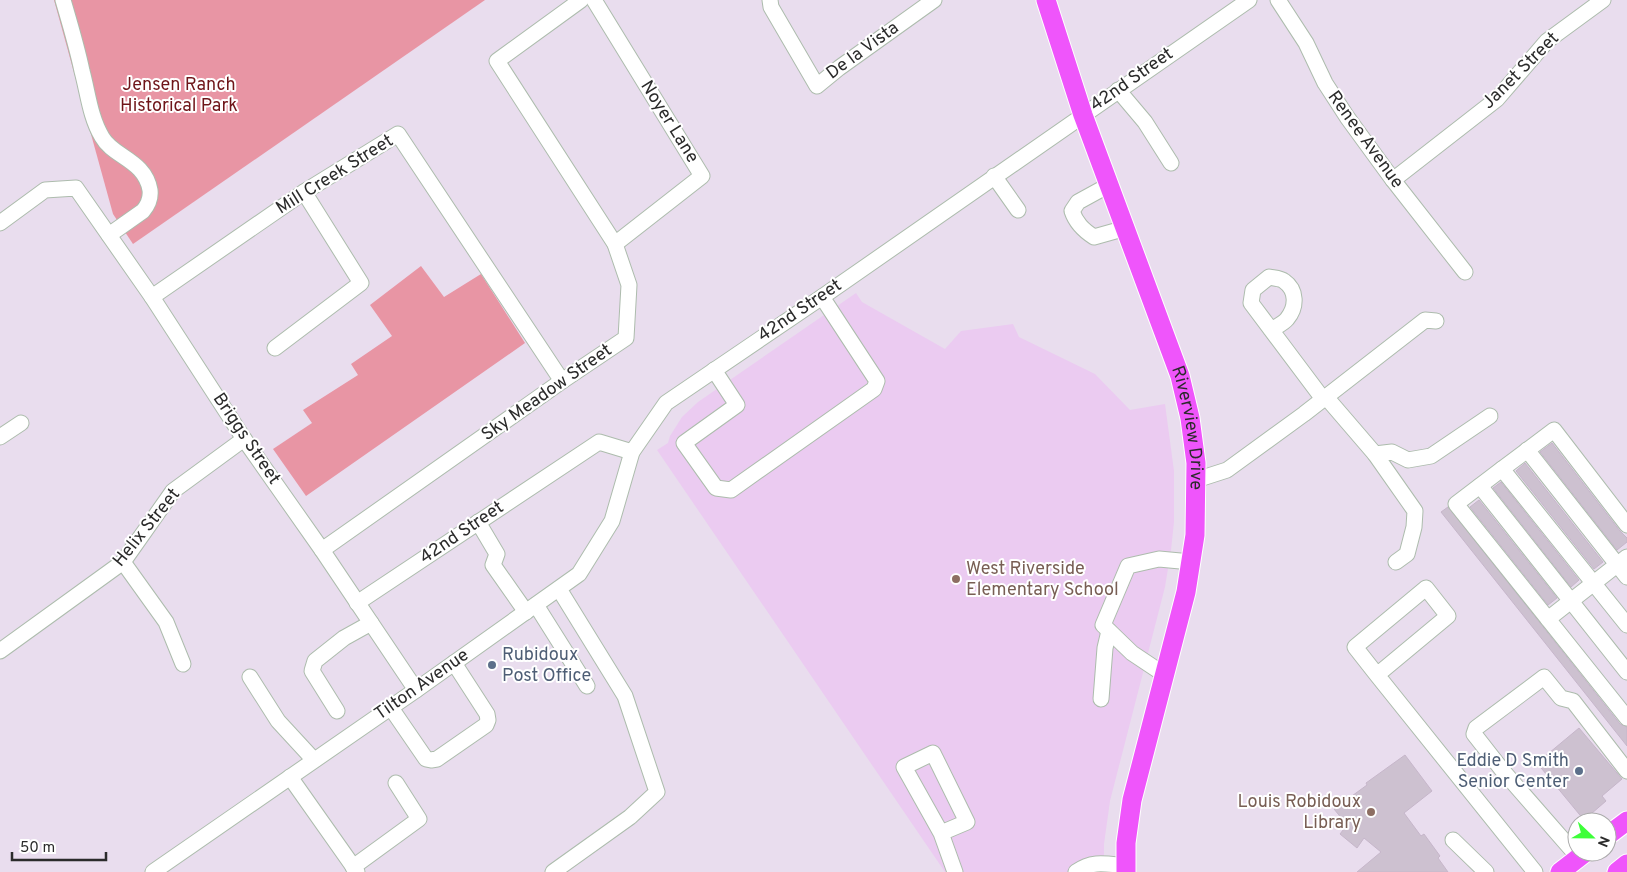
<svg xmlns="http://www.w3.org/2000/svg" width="1627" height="872" viewBox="0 0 1627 872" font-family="Overpass,sans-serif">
<rect width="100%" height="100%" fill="#e9ddee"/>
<path fill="#ebcbf1" d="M856 293 862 302 945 349 961 331 1013 324 1019 337 1095 374 1130 410 1165 404 1174 471V522L1171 550 1165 587 1110 801 1104 844V872H945L657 450 668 443 670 436 682 417 698 402Z"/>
<g fill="#e895a4">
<path d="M54 0H485L133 244 113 214Z"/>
<path d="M421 266 444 297 481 274 525 343 306 496 273 449 312 423 303 410 358 375 351 364 392 336 370 305Z"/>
</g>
<g fill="#cdc1d0" stroke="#c6b6ca">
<path d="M1552 443 1620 531 1627 538V542L1617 550 1540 452Z"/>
<path d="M1525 463 1603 562 1594 569 1516 471Z"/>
<path d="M1501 482 1579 580 1571 587 1493 488Z"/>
<path d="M1479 500 1557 598 1548 605 1470 507Z"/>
<path d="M1448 507 1620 724 1627 727V746L1441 512Z"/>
<path d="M1579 728 1622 779 1602 796 1606 801 1584 820 1537 763Z"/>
<path d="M1405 755 1432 791 1404 813 1421 836 1424 834 1440 856 1438 858 1448 872H1357L1381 852 1364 838 1357 848 1340 834 1347 825 1334 809 1367 785 1366 783Z"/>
</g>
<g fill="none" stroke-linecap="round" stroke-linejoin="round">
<g stroke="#adbcad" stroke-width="17">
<g id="minor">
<path d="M63 0C70 24 77 47 82 71 88 93 90 117 102 137 113 157 145 160 150 190 151 198 148 205 143 211L109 235"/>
<path d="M594 0 702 176 615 244"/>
<path d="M770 0 771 7 817 86 839 68 934 0"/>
<path d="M1278 0 1306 43 1325 83 1347 117 1393 180 1465 272"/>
<path d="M1118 90 1145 122 1171 163"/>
<path d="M994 176 1018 210"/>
<path d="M1393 180 1497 99 1547 41 1603 0"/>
<path d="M1109 185 1078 202 1072 211C1076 223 1083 230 1094 237L1126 228"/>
<path d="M0 223 45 190 76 188 152 297 244 439 322 550 416 690"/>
<path d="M152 297 304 192 398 134 562 381"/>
<path d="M1271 330C1276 327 1284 323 1287 319 1297 307 1297 290 1284 281 1280 278 1273 278 1269 277L1253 290 1251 303 1323 399"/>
<path d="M275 348 361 283 304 192"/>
<path d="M714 370 737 405 684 443 716 488 731 490 874 389 877 381 822 297"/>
<path d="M1326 397 1375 454 1392 452 1408 460 1431 456 1490 416"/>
<path d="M0 437 21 423"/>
<path d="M1527 450 1627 577"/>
<path d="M1375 454 1415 511 1414 527 1407 554 1396 562"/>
<path d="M1502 469 1456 504 1627 718"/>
<path d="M1196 480 1227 470 1304 414 1425 320 1436 321"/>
<path d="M1480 486 1627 672"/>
<path d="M478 522 497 554 493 565 526 612"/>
<path d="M1627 525 1554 430 1502 469 1627 625"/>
<path d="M322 550 562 381 626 338 629 285 615 244 497 61 581 0"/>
<path d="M123 562 166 622 183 664"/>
<path d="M357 603 599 442 632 452"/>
<path d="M536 605 587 686"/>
<path d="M1548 619 1627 557"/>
<path d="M0 651 123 562 173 491 244 439"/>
<path d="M1165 675 1132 653 1103 625 1128 566 1159 559 1191 562"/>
<path d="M1377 675 1448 616 1426 588 1355 647 1377 675 1535 872"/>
<path d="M250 677 278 721 314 760"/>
<path d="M1101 699 1105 648 1109 631"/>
<path d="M391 708 426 759 431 760 437 759 486 725 488 720 487 714 454 663"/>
<path d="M337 711 312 671 315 661 344 638 371 623"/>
<path d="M290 777 357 872"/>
<path d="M941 833 967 822 933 753 904 767 941 833 955 872"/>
<path d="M1453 840 1486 872"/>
<path d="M1579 858 1503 771 1474 734 1476 728 1544 677 1561 698 1573 701 1627 771"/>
<path d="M353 867 419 819 396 783"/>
<path d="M153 872 416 690 579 574 612 521 632 452 666 403 822 297 1249 0"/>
<path d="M553 872 630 817 657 792 625 696 559 589"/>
<path d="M1076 872C1093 860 1106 864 1126 866"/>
</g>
</g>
<g stroke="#fff" stroke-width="21">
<g id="major">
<path id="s1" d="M1046 0 1083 115 1180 376 1190 418 1196 463 1195 535 1186 592 1132 800 1126 843V872"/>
<path d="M1607 836 1627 821"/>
<path d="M1560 872 1586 852"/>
<path d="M1617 872 1627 864"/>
</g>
</g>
<use href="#minor" stroke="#fff" stroke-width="15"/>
<use href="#major" stroke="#ef55fb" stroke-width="19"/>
</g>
<g fill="#8d6e63" stroke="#fff" stroke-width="2">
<circle cx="956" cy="579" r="5"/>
<circle cx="1371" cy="812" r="5"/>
</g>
<g fill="#5c6f8a" stroke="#fff" stroke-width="2">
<circle cx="492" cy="665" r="5"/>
<circle cx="1579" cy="771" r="5"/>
</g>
<g text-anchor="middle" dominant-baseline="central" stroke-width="4" stroke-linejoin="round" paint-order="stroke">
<g font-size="18" fill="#2b2b2b" stroke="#fff">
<text transform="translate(863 51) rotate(-36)">De la Vista</text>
<text transform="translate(1521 71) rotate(-45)">Janet Street</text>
<text transform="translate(1132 80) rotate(-35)">42nd Street</text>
<text transform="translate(669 122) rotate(58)">Noyer Lane</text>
<text transform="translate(1365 140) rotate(54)">Renee Avenue</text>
<text transform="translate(335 175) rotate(-32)">Mill Creek Street</text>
<text transform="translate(800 311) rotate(-34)">42nd Street</text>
<text transform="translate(547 393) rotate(-35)">Sky Meadow Street</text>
<text stroke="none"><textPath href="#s1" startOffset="452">Riverview Drive</textPath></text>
<text transform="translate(246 439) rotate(56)">Briggs Street</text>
<text transform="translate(147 528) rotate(-51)">Helix Street</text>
<text transform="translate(462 533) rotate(-34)">42nd Street</text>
<text transform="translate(422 685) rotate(-35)">Tilton Avenue</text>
</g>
<g font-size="18" fill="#6f1519" stroke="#fff">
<text x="179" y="85">Jensen Ranch<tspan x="179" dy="21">Historical Park</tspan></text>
</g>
<g font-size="18" fill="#785e54" stroke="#fff" text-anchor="start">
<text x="966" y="569">West Riverside<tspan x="966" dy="21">Elementary School</tspan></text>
<text x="1361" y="802" text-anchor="end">Louis Robidoux<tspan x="1361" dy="21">Library</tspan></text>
</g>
<g font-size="18" fill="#4e5e75" stroke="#fff" text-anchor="start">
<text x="502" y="655">Rubidoux<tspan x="502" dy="21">Post Office</tspan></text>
<text x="1569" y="761" text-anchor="end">Eddie D Smith<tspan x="1569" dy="21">Senior Center</tspan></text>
</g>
</g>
<g transform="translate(1592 837) rotate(112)"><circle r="24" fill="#ffffff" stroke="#aaaaaa"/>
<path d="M0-4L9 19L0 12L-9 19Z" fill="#3dff39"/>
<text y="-8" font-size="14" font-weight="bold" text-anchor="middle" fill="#2b2b2b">N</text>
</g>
<path d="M12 852v8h94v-8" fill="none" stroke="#2b2b2b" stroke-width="2.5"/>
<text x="20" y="852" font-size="15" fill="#2b2b2b" stroke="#ffffff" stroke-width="4" paint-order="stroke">50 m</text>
</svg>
